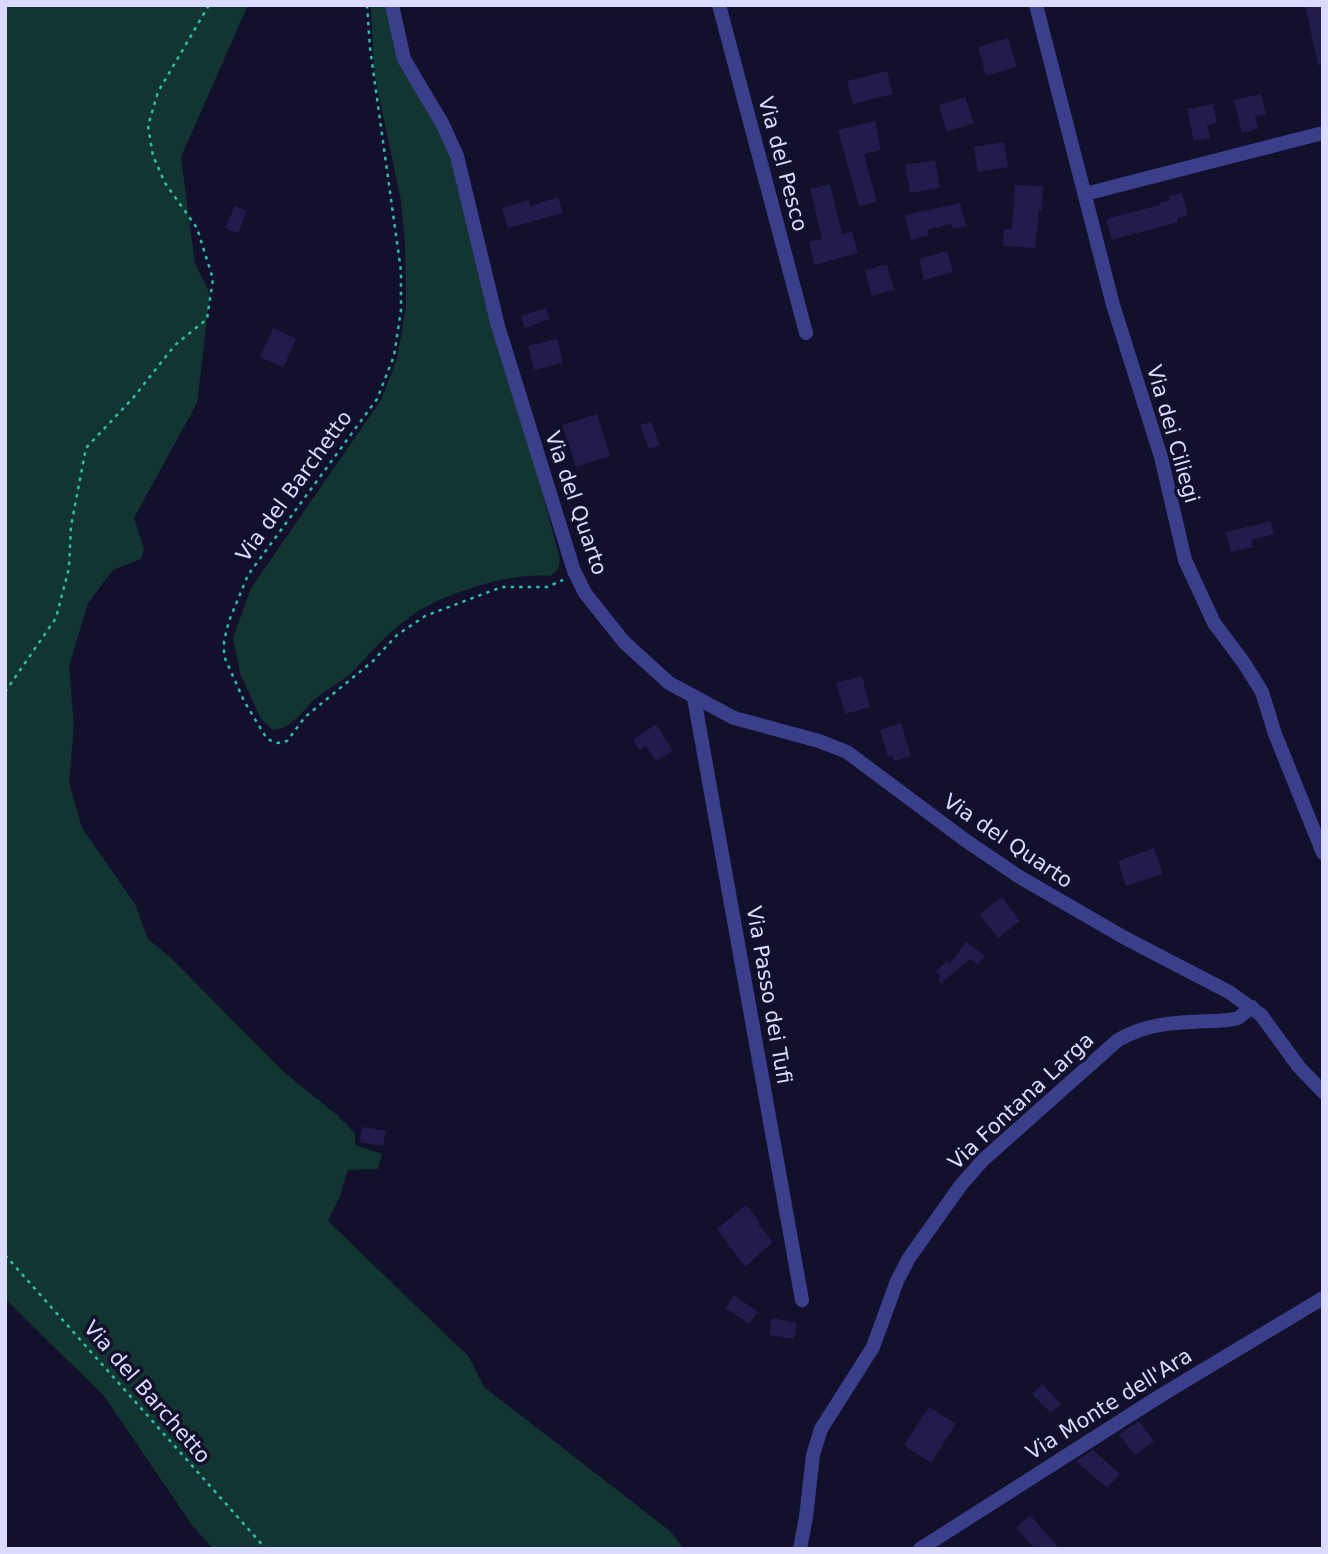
<svg xmlns="http://www.w3.org/2000/svg" width="1328" height="1554" viewBox="0 0 1328 1554" font-family="'DejaVu Sans',sans-serif">
<rect width="100%" height="100%" fill="#12102b"/>
<g fill="#133531">
<path d="M5 5H248L181 157 195 264 210 294 197 403 134 518 144 549 141 559 113 570 88 603 69 666 74 726 69 782 82 828 135 904 148 939 171 958 285 1073 337 1115 355 1133V1145L382 1154 378 1169 348 1170 340 1196 328 1221 469 1357 484 1387 670 1531 684 1549H213L192 1525 104 1396 5 1299Z"/>
<path d="M371 5H388L458 178 560 559 558 570 550 576C512 572 450 592 417 612 391 628 371 653 350 674 339 683 326 690 315 699 302 711 291 729 273 730L261 719 240 673 233 638 251 588 381 400 397 359 406 306 405 242 401 201 374 72Z"/>
</g>
<g fill="#211c4c">
<path d="M1305 5H1323V65H1318Z"/>
<path d="M1008 38 1017 67 986 76 978 47Z"/>
<path d="M887 71 893 94 853 104 847 81Z"/>
<path d="M1261 94 1266 114 1255 116 1258 129 1242 133 1234 100Z"/>
<path d="M965 97 974 123 947 132 939 105Z"/>
<path d="M1213 104 1217 123 1207 125 1210 138 1194 141 1187 109Z"/>
<path d="M875 121 881 150 864 154 877 202 859 206 838 130Z"/>
<path d="M1004 142 1008 167 978 172 974 147Z"/>
<path d="M935 160 940 188 910 193 905 165Z"/>
<path d="M830 184 842 234 852 232 858 253 814 265 809 242 822 239 810 189Z"/>
<path d="M1015 185 1043 186 1042 210H1039L1035 248 1003 246 1004 229H1012Z"/>
<path d="M1182 193 1188 215 1177 218 1178 222 1112 240 1106 219 1160 205 1159 203 1170 200 1168 196Z"/>
<path d="M558 197 563 213 508 228 502 208 529 200 530 206Z"/>
<path d="M960 203 966 226 953 229 951 224 927 230 928 236 911 240 905 215Z"/>
<path d="M235 206 247 211 238 233 225 228Z"/>
<path d="M947 251 953 272 924 280 919 259Z"/>
<path d="M887 264 894 290 872 296 865 270Z"/>
<path d="M546 308 550 319 525 328 521 316Z"/>
<path d="M273 328 296 339 283 368 260 357Z"/>
<path d="M557 339 563 363 534 370 528 346Z"/>
<path d="M597 414 610 456 576 467 562 425Z"/>
<path d="M651 422 660 445 649 449 640 425Z"/>
<path d="M1271 521 1274 534 1251 540 1253 547 1231 552 1226 532Z"/>
<path d="M862 676 870 707 845 714 836 683Z"/>
<path d="M901 723 911 756 894 761 892 755 888 757 880 730Z"/>
<path d="M656 724 673 751 656 761 646 746 639 750 633 740Z"/>
<path d="M1154 848 1163 874 1126 886 1118 861Z"/>
<path d="M1002 897 1020 921 998 938 979 914Z"/>
<path d="M966 942 985 956 978 965 970 959 941 983 938 980 941 976 936 971 947 961 950 964Z"/>
<path d="M362 1127 386 1131 383 1146 359 1142Z"/>
<path d="M746 1205 760 1222 758 1224 773 1242 745 1267 717 1229Z"/>
<path d="M734 1295 758 1312 749 1324 726 1308Z"/>
<path d="M772 1318 797 1323 794 1339 769 1335Z"/>
<path d="M1042 1384 1061 1404 1051 1413 1032 1394Z"/>
<path d="M929 1407 956 1424 931 1463 904 1445Z"/>
<path d="M1139 1421 1154 1441 1135 1455 1119 1434Z"/>
<path d="M1093 1450 1120 1474 1107 1488 1076 1461Z"/>
<path d="M1030 1515 1060 1549H1035L1016 1528Z"/>
</g>
<g fill="none" stroke-linecap="round" stroke-linejoin="round">
<g stroke="#2ebfa9" stroke-width="2.5" stroke-dasharray="3.5 5" stroke-linecap="butt">
<path d="M367 5 370 48 401 271V310L394 356 377 399 248 575 229 621 224 641V656L244 701 267 739 277 743 287 741 305 717 373 661 397 635 425 616 502 587H547L563 580"/>
<path d="M5 692 56 618 69 568 71 526 86 448 133 398 175 345 207 319 213 279 197 228 165 183 153 156 148 126 158 92 209 5"/>
<path d="M5 1255 266 1549"/>
</g>
<g stroke="#3b3f8b" stroke-width="14">
<path d="M392 5 404 59 442 123 457 156 498 326 574 571 585 593 624 642 669 683 734 718 819 741 847 752 965 840 1018 876 1125 938 1229 992 1261 1015 1299 1067 1323 1092"/>
<path d="M719 5 806 333"/>
<path d="M1036 5 1113 305 1161 457 1185 560 1214 623 1244 663 1262 692 1275 734 1323 853"/>
<path d="M1085 194 1323 133"/>
<path d="M694 698 802 1300"/>
<path d="M800 1549 806 1517 813 1455 821 1429 873 1347 897 1281 909 1258 961 1185 983 1160 1118 1040C1155 1019 1189 1023 1229 1020L1238 1018 1252 1007"/>
<path d="M920 1549 1160 1396 1323 1298"/>
</g>
</g>
<g text-anchor="middle" dominant-baseline="central" stroke-width="7" stroke-linejoin="round" paint-order="stroke">
<g font-size="21" fill="#dbdaff" stroke="#12102b">
<text transform="translate(783 164) rotate(75)">Via del Pesco</text>
<text transform="translate(1173 434) rotate(74)">Via dei Ciliegi</text>
<text transform="translate(294 486) rotate(-54)">Via del Barchetto</text>
<text transform="translate(576 503) rotate(71)">Via del Quarto</text>
<text transform="translate(1008 841) rotate(34)">Via del Quarto</text>
<text transform="translate(769 995) rotate(80)">Via Passo dei Tufi</text>
<text transform="translate(1021 1101) rotate(-43)">Via Fontana Larga</text>
<text transform="translate(147 1392) rotate(49)">Via del Barchetto</text>
<text transform="translate(1109 1404) rotate(-32)">Via Monte dell'Ara</text>
</g>
</g>
<rect width="1328" height="1554" fill="none" stroke="#dbdaff" stroke-width="14"/>
</svg>
